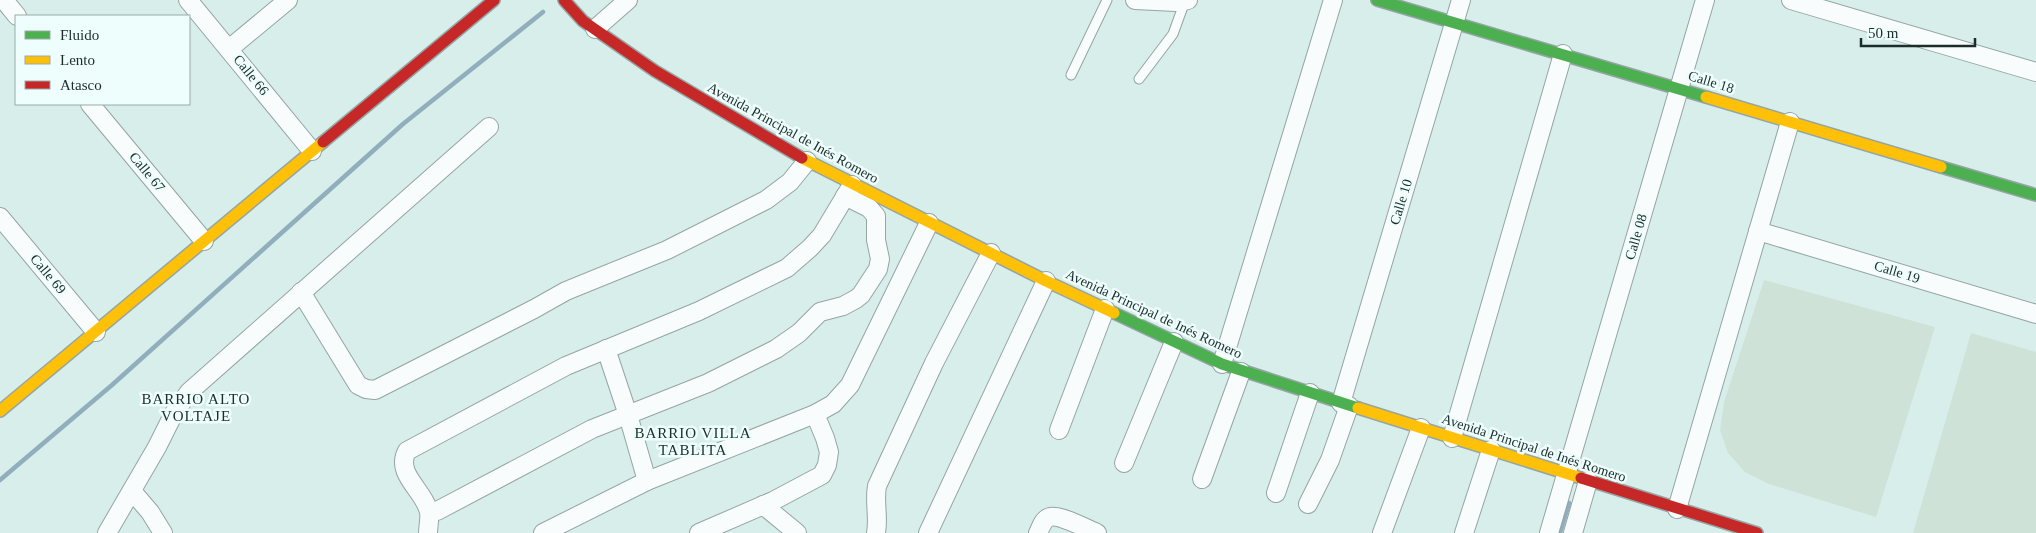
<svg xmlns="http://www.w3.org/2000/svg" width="2036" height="533" viewBox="0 0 2036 533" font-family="Georgia,serif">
<rect width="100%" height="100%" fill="#d7eeeb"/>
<g fill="#cfe2d7">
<path d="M1764 280 1935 327 1876 517 1769 484 1745 472 1728 453 1720 430 1724 402Z"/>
<path d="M1971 333 2036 352V533H1913Z"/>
</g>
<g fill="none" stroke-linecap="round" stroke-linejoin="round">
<g stroke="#90aebc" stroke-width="4.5">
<path d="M0 480 112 385 403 124 543 12"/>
<path d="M1560 533 1569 503"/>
</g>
<g stroke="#94a5a4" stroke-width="11">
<g id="lane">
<path d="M1071 75 1107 0"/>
<path d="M1139 79 1173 34 1185 1"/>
</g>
</g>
<g stroke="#94a5a4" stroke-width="20">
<g id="street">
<path d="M4 0 17 16"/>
<path d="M188 0 312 151"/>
<path d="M1135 0 1176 2 1188 0"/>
<path d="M1791 0 2036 72"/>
<path d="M595 29 628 0"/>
<path d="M229 49 288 0"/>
<path d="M90 104 204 241"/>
<path d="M0 217 96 332"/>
<path d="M1758 231 2036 314"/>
<path d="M301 292 358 385 366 389 375 390 534 309 566 291 667 250 766 200 790 182 807 161"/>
<path d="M606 349 628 415 647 481"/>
<path d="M1222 364 1333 0"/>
<path d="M1341 403 1461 0"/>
<path d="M1059 430 1105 309"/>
<path d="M1452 438 1563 54"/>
<path d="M1124 463 1174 342"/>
<path d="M1202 479 1241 372"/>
<path d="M132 491 150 512 163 533"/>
<path d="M1276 493 1310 393"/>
<path d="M1308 504 1330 460 1349 406"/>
<path d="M763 505 797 533"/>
<path d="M429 509 432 511H437L592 429 708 383 776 349 799 333 820 312 843 306 856 299 861 295 878 269 880 259 876 240V216L869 208 845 196"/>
<path d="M1677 509 1790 122"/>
<path d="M107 533 157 447 174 413 189 392 489 127"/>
<path d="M428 533C428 526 431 515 428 509 422 489 395 473 407 451L566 366 699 311 787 268 810 248 822 235 852 185"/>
<path d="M543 533 647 481 815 414 833 404 850 385 929 223"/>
<path d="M699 533 773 501 822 475 827 465 829 452 825 438 815 414"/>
<path d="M876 533C879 517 874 502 877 486L934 363 991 253"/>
<path d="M928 533 1046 281"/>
<path d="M1038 533C1041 527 1043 519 1050 517 1059 514 1087 529 1097 533"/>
<path d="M1382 533 1421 428"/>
<path d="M1464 533 1491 450"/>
<path d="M1549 533 1705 0"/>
<path d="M1573 533 1588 481"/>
</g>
</g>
<g stroke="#94a5a4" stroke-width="14">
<g id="fast">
<path d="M1377 0 1706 97"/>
<path d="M1941 167 2036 195"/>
<path d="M1114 313 1222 364 1358 408"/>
</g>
</g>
<g stroke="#94a5a4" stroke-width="14">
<g id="slow">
<path d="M1706 97 1941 167"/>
<path d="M802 158 1046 281 1114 313"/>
<path d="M1358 408 1581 478"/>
<path d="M0 411 323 142"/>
</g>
</g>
<g stroke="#94a5a4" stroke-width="14">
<g id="jam">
<path d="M564 0 583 21 655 71 802 158"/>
<path d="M323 142 494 0"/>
<path d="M1581 478 1757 533"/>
</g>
</g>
<use href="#lane" stroke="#f9fcfc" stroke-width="9"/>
<use href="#street" stroke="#f9fcfc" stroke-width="18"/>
<use href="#fast" stroke="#4caf50" stroke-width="11"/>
<use href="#slow" stroke="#ffc107" stroke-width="11"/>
<use href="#jam" stroke="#c62828" stroke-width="11"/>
</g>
<g text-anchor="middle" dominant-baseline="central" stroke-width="5" stroke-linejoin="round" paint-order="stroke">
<g font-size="14" fill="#1c2c2a" stroke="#eefefc">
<text transform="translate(251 75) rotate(51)">Calle 66</text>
<text transform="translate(1711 82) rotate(17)">Calle 18</text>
<text transform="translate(793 133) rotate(29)">Avenida Principal de Inés Romero</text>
<text transform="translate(147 172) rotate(50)">Calle 67</text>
<text transform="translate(1401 202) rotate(-73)">Calle 10</text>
<text transform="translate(1636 237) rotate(-74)">Calle 08</text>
<text transform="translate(1897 272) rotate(17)">Calle 19</text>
<text transform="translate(48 274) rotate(50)">Calle 69</text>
<text transform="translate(1154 314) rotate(25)">Avenida Principal de Inés Romero</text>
<text transform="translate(1534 448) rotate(18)">Avenida Principal de Inés Romero</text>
</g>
<g font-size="15" letter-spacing="1" fill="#1c2c2a" stroke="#eefefc">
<text x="196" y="399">BARRIO ALTO<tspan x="196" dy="17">VOLTAJE</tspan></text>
<text x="693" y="433">BARRIO VILLA<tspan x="693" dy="17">TABLITA</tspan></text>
</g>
</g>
<rect x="15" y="15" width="175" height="90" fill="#eefefc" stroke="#9aaaa8"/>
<rect x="25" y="31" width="25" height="8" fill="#4caf50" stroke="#9aaaa8"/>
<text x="60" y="40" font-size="15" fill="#1c2c2a">Fluido</text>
<rect x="25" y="56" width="25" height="8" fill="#ffc107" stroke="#9aaaa8"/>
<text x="60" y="65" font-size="15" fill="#1c2c2a">Lento</text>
<rect x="25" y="81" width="25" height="8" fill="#c62828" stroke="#9aaaa8"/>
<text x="60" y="90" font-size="15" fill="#1c2c2a">Atasco</text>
<path d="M1861 38v8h114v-8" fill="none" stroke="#1c2c2a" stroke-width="2.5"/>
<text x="1868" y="38" font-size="15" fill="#1c2c2a" stroke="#eefefc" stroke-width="4" paint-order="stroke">50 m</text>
</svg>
